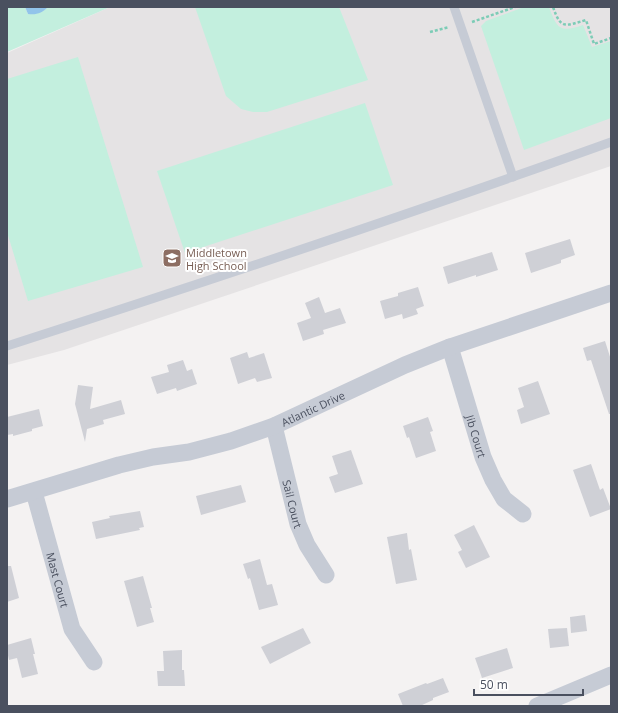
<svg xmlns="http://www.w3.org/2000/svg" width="618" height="713" viewBox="0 0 618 713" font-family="'Open Sans',sans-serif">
<rect width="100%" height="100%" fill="#f4f2f2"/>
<path fill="#e5e3e4" d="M110 7H611V166L64 350 7 365V53Z"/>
<g fill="#c3efde">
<path d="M7 7H25L28 14 43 11 48 7H110L7 52Z"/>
<path d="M195 7H339L368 80 267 112H253L241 109 226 96Z"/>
<path d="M524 7H549C557 29 560 33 583 25L592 47 611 41V118L524 150 481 26 486 21Z"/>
<path d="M78 57 143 267 28 301 7 232V79Z"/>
<path d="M365 103 393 185 185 253 157 171Z"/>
</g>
<path fill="#92c4ea" d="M25 7H48C42 13 37 15 28 14Z"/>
<g fill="#cfd0d6">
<path d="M570 239 575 255 561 260V263L531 273 525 253Z"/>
<path d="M492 252 498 270 476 277V275L448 284 443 267Z"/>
<path d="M418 287 424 306 416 309 418 314 403 319 402 314 385 319 380 301 398 296V293Z"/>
<path d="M319 297 325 313 340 308 346 323 323 330 324 334 303 341 297 323 311 318 305 303Z"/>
<path d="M605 341 611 360V414H609L591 360 587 361 583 348Z"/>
<path d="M247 352 249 358 264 353 272 378 257 382 255 378 238 384 230 358Z"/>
<path d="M183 360 187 371 192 369 197 384 177 391 176 388 157 394 151 377 169 372 167 365Z"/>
<path d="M538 381 550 414 521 424 517 410 524 407 518 388Z"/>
<path d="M78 385 93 387 90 409 121 400 125 414 103 420 104 424 87 429 85 442 75 404Z"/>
<path d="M39 409 43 426 32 429V431L13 436V434L7 435V417Z"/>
<path d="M428 417 433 431 430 432 436 451 416 458 409 437 407 438 403 426Z"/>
<path d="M351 450 363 484 335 493 329 477 338 474 332 456Z"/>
<path d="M591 464 600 490 603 488 611 509 590 517 573 470Z"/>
<path d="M241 485 246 502 201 515 196 496Z"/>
<path d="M140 511 144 527 139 528 140 530 96 539 92 522 110 518 109 516Z"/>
<path d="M474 525 490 557 466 568 458 552 462 550 454 535Z"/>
<path d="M407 533 409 550 411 549 417 580 396 584 387 537Z"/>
<path d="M260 559 267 585 272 584 278 605 259 610 250 578 248 579 243 564Z"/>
<path d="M7 566H11L19 598 7 602Z"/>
<path d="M143 576 152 608H150L154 622 137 627 124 581Z"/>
<path d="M585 615 587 631 571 633 570 617Z"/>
<path d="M303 628 311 643 270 664 261 647Z"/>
<path d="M567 628 569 646 550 648 548 629Z"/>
<path d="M31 638 35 654H33L38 674 22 678 17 658 9 660 7 651V645Z"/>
<path d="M507 648 513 668 482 678 475 658Z"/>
<path d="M182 650V670H184L185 686H158L157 671H164L163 651Z"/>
<path d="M443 678 449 692 433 698V700L420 706H403L398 694 426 683 427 684Z"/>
</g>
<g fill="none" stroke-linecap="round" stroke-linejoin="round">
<g stroke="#7cccb6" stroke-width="2.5" stroke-dasharray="3 2" stroke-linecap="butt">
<path d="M553 7C561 30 565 26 586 20L594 44 611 38"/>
<path d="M472 22 515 7"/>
<path d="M430 32 449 27"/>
</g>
<g stroke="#c6cbd5" stroke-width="9">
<path d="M454 7 513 177"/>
<path d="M7 346C209 281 411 214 611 142"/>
</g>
<g stroke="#c6cbd5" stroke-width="17">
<path id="s1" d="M450 347 483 457 493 480 504 499 523 514"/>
<path id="s2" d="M274 426 298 524 307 545 326 575"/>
<path id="s3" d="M34 492 72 629 94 662"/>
<path id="s4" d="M7 499 119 465 153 457 189 452 231 441 274 426 405 365 450 347 611 293"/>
<path d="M537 706 611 675"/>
</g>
</g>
<defs>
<g id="school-square" transform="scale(1)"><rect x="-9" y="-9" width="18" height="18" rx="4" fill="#8d6e63" stroke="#fff"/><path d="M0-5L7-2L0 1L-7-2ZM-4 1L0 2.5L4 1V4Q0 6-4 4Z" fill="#fff"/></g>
</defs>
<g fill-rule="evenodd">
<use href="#school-square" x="172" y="258"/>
</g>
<g text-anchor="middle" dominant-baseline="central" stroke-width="4" stroke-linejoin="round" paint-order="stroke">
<g font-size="11" fill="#785e54" stroke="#fff" text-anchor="start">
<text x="186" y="252">Middletown<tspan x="186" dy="13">High School</tspan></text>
</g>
<g font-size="11" fill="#4a505f" stroke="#fff">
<text stroke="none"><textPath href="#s4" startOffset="320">Atlantic Drive</textPath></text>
<text stroke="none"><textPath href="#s1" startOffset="93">Jib Court</textPath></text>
<text stroke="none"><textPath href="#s2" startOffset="80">Sail Court</textPath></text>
<text stroke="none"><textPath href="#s3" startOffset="91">Mast Court</textPath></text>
</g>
</g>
<rect width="618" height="713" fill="none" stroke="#4a505f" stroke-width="16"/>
<path d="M474 689v6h109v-6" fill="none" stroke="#4a505f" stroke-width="2"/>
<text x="480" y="689" font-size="12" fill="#4a505f" stroke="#ffffff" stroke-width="3" paint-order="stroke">50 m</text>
</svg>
